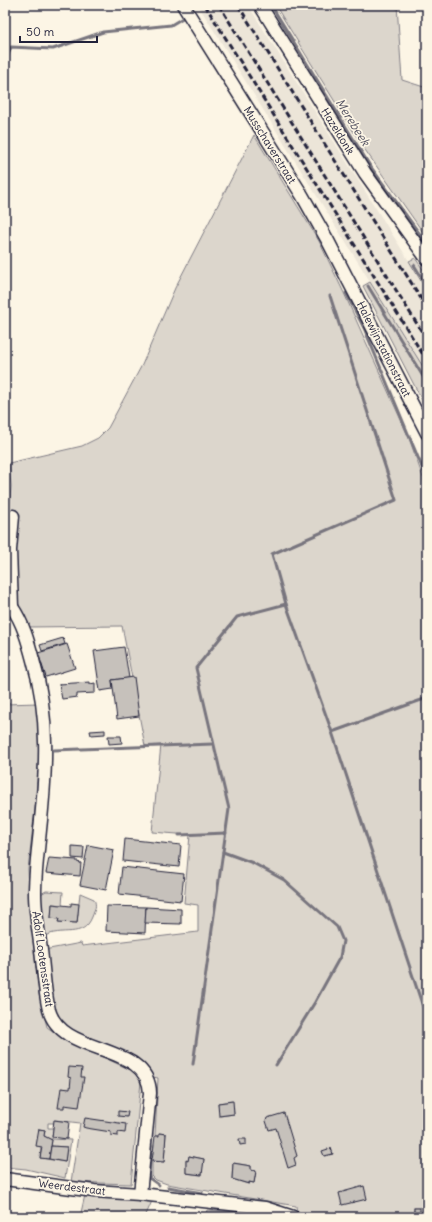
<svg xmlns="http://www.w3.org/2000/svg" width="432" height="1222" viewBox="0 0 432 1222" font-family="Delius,sans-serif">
<rect width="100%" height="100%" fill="#fcf5e5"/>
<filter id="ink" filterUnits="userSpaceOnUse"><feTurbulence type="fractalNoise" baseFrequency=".025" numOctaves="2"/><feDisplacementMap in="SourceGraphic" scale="8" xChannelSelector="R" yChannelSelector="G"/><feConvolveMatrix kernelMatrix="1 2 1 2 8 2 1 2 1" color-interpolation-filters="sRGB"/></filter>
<g filter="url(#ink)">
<path fill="#ece5d8" d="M198 5H248L409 261 427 291V373Z"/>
<g fill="#dcd6cc" stroke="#7f7c84" fill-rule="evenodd">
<path d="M275 5H397L402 80 427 88V238L363 147Z"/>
<path d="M254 135 319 241 344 293 409 438 427 489V1217H420L419 1208H414V1217H304L297 1214 296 1206 167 1184 156 1180 152 1176V1161L164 1162 166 1134 159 1133V1136H155L158 1078 153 1077 140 1063 65 1027 55 1015 44 950 81 943 82 946 198 932V905L184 903 190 835 152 832 161 745 145 746 122 626 28 627 17 603 14 557 17 511H9L11 486 9 463 82 446 98 438 108 428 142 365 175 288ZM232 1101 234 1114 220 1116 218 1103ZM189 1156 204 1159 201 1175 186 1173V1161H188ZM233 1163 251 1166V1170L256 1171 254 1183 249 1182 248 1184 232 1179Z"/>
<path d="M415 258 427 275V291L409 261Z"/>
<path d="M370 282 427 373V410L363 286Z"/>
<path d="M38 703 40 739 35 809 28 869 31 921 39 994 47 1027 64 1039 133 1071 141 1082 131 1184 71 1182 80 1123 55 1120 54 1123H48V1128H53L52 1139 71 1140 65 1178 26 1169 5 1167V704ZM39 1129 45 1130 44 1136 52 1140 51 1146 67 1147 65 1162 40 1158 41 1147Z"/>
<path d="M46 891 63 892 62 905 52 904 51 918 59 919V922L77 923 80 893 94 899C97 906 95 909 92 917 83 940 62 926 43 937L41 894Z"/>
<path d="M85 1195 152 1201 145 1217H80Z"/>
<path d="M207 1210 260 1213 270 1217H205Z"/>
</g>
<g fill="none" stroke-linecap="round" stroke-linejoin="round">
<g stroke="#78757e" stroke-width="3">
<path d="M271 5 370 166 427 244"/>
<path d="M5 63 11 47 53 49 103 32 171 25 186 16"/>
<path d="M414 265 427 286"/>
<path d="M368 286 427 383"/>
<path d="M346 293 364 328 427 479"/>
<path d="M286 604 332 732 427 1019"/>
<path d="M332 732 427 698"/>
<path d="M54 750 213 744"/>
<path d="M179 835 226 833"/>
<path d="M223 852 253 863 284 880 337 927 343 941 340 957 315 1002 276 1065"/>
<path d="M193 1064 229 809 196 668 237 617 286 604 272 554 396 500 330 296"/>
<path d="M151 1146 149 1178 159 1185"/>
<path d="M168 1187 202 1193"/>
</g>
</g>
<g fill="#c6c1bb" stroke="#22223b">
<path d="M63 638 65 644 42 651 40 645Z"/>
<path d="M67 644 75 668 46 677 38 653Z"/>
<path d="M124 647 129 678 112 680 113 689 100 691 94 651Z"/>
<path d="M134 677 139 716 117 719 112 680Z"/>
<path d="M90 682V684L95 683V693L77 694V697L62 699 59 684Z"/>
<path d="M105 730V734L91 735 90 731Z"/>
<path d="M108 736H121L122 743 109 744Z"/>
<path d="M125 839 181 845 179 867 123 861Z"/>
<path d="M88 845 114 850 106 890 80 885Z"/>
<path d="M72 846 84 847 83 859 72 858Z"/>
<path d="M49 858 77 860V862L81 863 80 876 46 873Z"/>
<path d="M122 867 184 874 181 901 119 894Z"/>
<path d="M71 903 79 904 77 923 58 922 59 919 51 918 52 904 71 906Z"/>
<path d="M107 906 146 907 145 933 106 931Z"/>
<path d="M146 907 181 909V924L145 923Z"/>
<path d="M69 1067 82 1068 81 1077H84L79 1107 64 1105V1108H58L61 1088 70 1089 71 1078 68 1077Z"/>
<path d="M233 1101 234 1114 219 1116 218 1103Z"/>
<path d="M118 1111 128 1112 127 1117 118 1116Z"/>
<path d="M284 1113 297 1156 294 1158 296 1165 288 1168 276 1128 269 1130 266 1121 267 1118Z"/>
<path d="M85 1118 126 1124 125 1133 118 1132V1136L111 1135V1132L86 1128 83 1127Z"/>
<path d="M54 1120 69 1122 67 1139 52 1137Z"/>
<path d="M39 1129 45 1130 44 1136 52 1140 49 1159 40 1158 42 1147 36 1146Z"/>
<path d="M159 1133 166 1134 164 1162 152 1161 155 1136H159Z"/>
<path d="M239 1139H246V1144L240 1145Z"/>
<path d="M51 1146 67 1147 65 1162 49 1159Z"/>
<path d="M331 1148 333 1154 324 1156 322 1151Z"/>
<path d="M189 1156 204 1159 202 1175 186 1173V1160L188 1161Z"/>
<path d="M233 1163 251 1166V1170L256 1171 254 1183 249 1182V1184L232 1179Z"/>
<path d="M364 1186 367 1199 342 1205 339 1193Z"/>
<rect x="414" y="1208" width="6" height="9"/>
</g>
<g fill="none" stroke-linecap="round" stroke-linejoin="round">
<g stroke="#22223b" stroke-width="15">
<g id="street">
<path d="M183 5 302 195 328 241 427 433"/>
<path d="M260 5 365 173 427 259"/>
<path d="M12 607 10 550 13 516"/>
<path d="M5 608 12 607C23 623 28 641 33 660 50 717 46 772 40 830 38 851 35 872 35 893 35 915 40 938 42 959 44 976 45 994 49 1010 62 1057 149 1042 150 1093L140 1194 265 1208 293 1217"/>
<path d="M5 1179 94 1191 140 1194"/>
</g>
</g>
<use href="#street" stroke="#fcf5e5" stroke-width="12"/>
<g stroke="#22223b" stroke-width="3" stroke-dasharray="6 3" stroke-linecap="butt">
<path d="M205 5 427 361"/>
<path d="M219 5 427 340"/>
<path d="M238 5 427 308"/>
</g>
</g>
</g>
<g text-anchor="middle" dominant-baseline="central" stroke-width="3.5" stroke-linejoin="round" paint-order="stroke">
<g font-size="11" fill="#22223b" stroke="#fcf5e5">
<text transform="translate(338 131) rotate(58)">Hazeldonk</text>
<text transform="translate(270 145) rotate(58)">Musschaverstraat</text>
<text transform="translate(384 349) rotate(63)">Halewijnstationstraat</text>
<text transform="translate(43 959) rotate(82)">Adolf Lootensstraat</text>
<text transform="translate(72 1187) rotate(7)">Weerdestraat</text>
</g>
<g font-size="12" font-style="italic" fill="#545362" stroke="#fcf5e5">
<text transform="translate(353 122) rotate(58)">Merebeek</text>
</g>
</g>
<rect width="432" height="1222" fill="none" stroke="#fcf5e5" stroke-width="20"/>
<rect x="10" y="10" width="412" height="1202" fill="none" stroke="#22223b" stroke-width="1.5" filter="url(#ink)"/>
<path d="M20 36v6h77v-6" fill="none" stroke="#22223b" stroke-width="2"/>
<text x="26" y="36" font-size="12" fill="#22223b" stroke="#fcf5e5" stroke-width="3" paint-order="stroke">50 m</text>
</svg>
